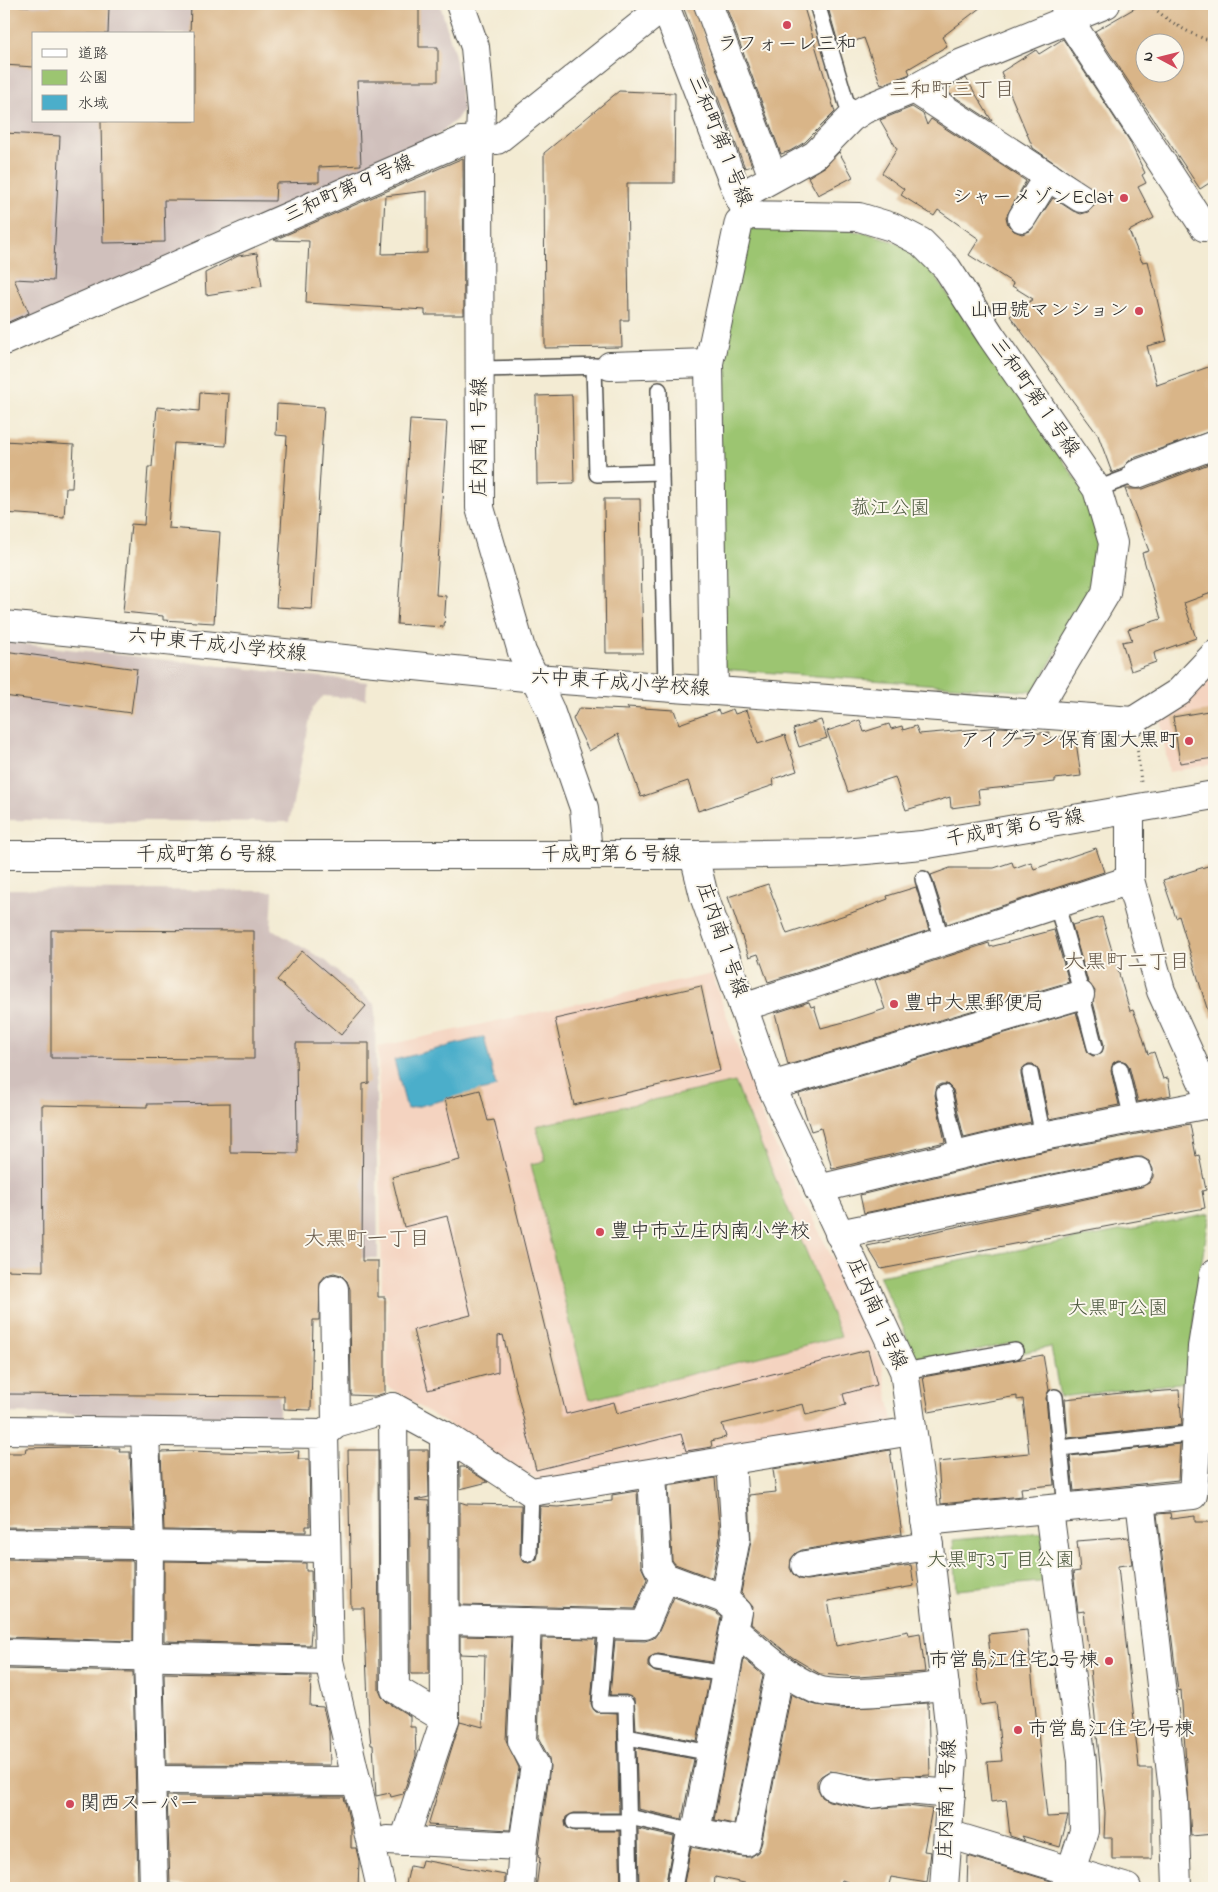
<svg xmlns="http://www.w3.org/2000/svg" width="1218" height="1892" viewBox="0 0 1218 1892" font-family="'Indie Flower','Klee One',sans-serif">
<rect width="100%" height="100%" fill="#fbf7ec"/>
<filter id="ink" filterUnits="userSpaceOnUse"><feTurbulence type="fractalNoise" baseFrequency=".02" numOctaves="2"/><feDisplacementMap in="SourceGraphic" scale="10" xChannelSelector="R" yChannelSelector="G"/><feConvolveMatrix kernelMatrix="1 2 1 2 8 2 1 2 1" color-interpolation-filters="sRGB"/></filter>
<filter id="wash" filterUnits="userSpaceOnUse"><feTurbulence type="fractalNoise" baseFrequency=".0096" numOctaves="4" result="noise"/><feDisplacementMap in="SourceGraphic" scale="20" xChannelSelector="R" yChannelSelector="G"/><feGaussianBlur stdDeviation="1.12" result="paint"/><feColorMatrix in="noise" values="0 0 0 0 0 0 0 0 0 0 0 0 0 0 0 0 0 1.4 0 .05"/><feComposite in="paint" operator="in"/></filter>
<g filter="url(#wash)">
<rect width="100%" height="100%" fill="#f3ebd3"/>
<g fill="#f4d3c0">
<path d="M1214 672V764L1169 772 1160 718 1175 712Z"/>
<path d="M712 974 766 1127 857 1306 882 1365 894 1426 538 1481 387 1386 388 1296 382 1290 378 1047Z"/>
</g>
<g fill="#d0c0bc" fill-rule="evenodd">
<path d="M4 4H440L455 56 463 109 457 119 422 148 4 332ZM34 34H194V121H34Z"/>
<path d="M4 642 367 682 366 699 323 696 312 709 289 822 4 820Z"/>
<path d="M4 889 273 891 271 929 326 961 375 1005 378 1258H280L279 1418 4 1413Z"/>
</g>
<g fill="#9cc571" stroke="#64784e">
<path d="M745 228C798 229 866 221 911 251 919 257 926 266 933 273L1084 491 1099 542 1091 589 1034 692 721 669 719 349Z"/>
<path d="M735 1082 841 1336 589 1400 531 1164 546 1161 536 1126Z"/>
<path d="M1210 1214 1198 1283 1188 1382 1060 1397 1051 1347 1021 1353 1018 1342 916 1364 901 1322 879 1276Z"/>
<path d="M1045 1532 1050 1581 957 1590 953 1540Z"/>
</g>
<path fill="#4baeca" stroke="#3b6c7a" d="M484 1037 496 1087 407 1109 394 1060Z"/>
<g id="blocks">
<g fill="#d9b588" fill-rule="evenodd">
<path d="M51 4 109 6 108 34H34V67L4 65V5L51 7Z"/>
<path d="M191 4H419V47H438V81H357L361 165 319 167V182L276 183 275 201 164 200 165 242 103 243 101 121H194V34H190Z"/>
<path d="M682 4H693L752 166 745 168Z"/>
<path d="M725 4H803L835 112 805 142 790 151 781 154Z"/>
<path d="M827 4H985L942 37 947 46 908 69 910 74 881 85 864 38 839 46Z"/>
<path d="M1142 4H1214V180L1200 189 1095 31ZM1146 42H1176V72H1146Z"/>
<path d="M1063 39 1129 140 1145 173 1142 175 1146 183 1138 187 1154 218 1129 231 1142 262 1148 261 1167 341 1147 346 1157 385 1214 365V430L1131 459 1122 469 1112 473 1098 435 1010 316 1033 299 1012 286 1013 283 969 255 979 239 938 210 934 216 901 195 904 189 882 173 897 149 880 120 912 107 923 114 927 125 931 119 1026 181 1006 217 1008 225 1014 231 1022 234 1030 231 1053 198 1073 211 1081 214 1088 212 1094 206 1097 199 1095 191 1033 148 1001 72 1036 50 1039 54Z"/>
<path d="M966 78 992 121 947 92 951 86Z"/>
<path d="M619 91 675 93 674 183H627L629 320H621L622 347 545 348 544 153Z"/>
<path d="M4 133 60 136 53 281 14 279 29 313 4 324Z"/>
<path d="M839 152 853 177 818 195 808 177 826 166Z"/>
<path d="M463 158 464 315H425V310L306 303 309 241 274 240ZM427 191V253L382 254 385 196Z"/>
<path d="M257 253 262 286 206 295 205 273 238 256Z"/>
<path d="M200 392 229 394 226 446 174 443 168 528 220 532 214 623 163 620V616L123 612 131 524 144 525 148 467H152L157 407 199 411Z"/>
<path d="M572 395 574 483 537 484 536 396Z"/>
<path d="M277 404 324 407 312 609 276 607 287 436 276 435Z"/>
<path d="M410 420 447 422 436 595 446 596 444 627 397 624Z"/>
<path d="M4 441 74 445 72 488H66L64 517 4 513Z"/>
<path d="M1214 462V592L1184 603 1196 638 1154 653 1156 662 1131 671 1122 642 1132 640 1128 629 1161 619 1142 553 1149 551 1125 489H1143Z"/>
<path d="M604 499H640L643 653H606Z"/>
<path d="M4 651 137 669 131 713 4 696Z"/>
<path d="M627 707 674 710 679 724 718 710 720 714 733 709 735 714 747 710 758 744 785 735 797 771 773 779 774 785 698 811 688 781 641 797 618 734 589 751 573 719 579 708 629 710Z"/>
<path d="M1214 710V758L1180 763 1173 717Z"/>
<path d="M821 720 827 738 799 747 793 729Z"/>
<path d="M860 720 864 732 889 724 891 729 902 726 903 730 916 726 919 734 1001 727 1013 728 1014 736 1049 732V738L1075 735 1081 776 1055 779V782L978 790 980 804 951 808 950 797 906 810 895 777 848 792 827 731Z"/>
<path d="M1096 848 1104 872 947 924 931 875 950 868H994L1012 862 1014 868 1031 862 1034 869Z"/>
<path d="M1214 864V1017L1210 1018 1179 916 1176 918 1163 880Z"/>
<path d="M768 884 787 934 851 913 888 899 887 896 916 887 929 930 768 982 758 954 749 957 728 897Z"/>
<path d="M1102 917 1130 1011 1133 1010 1139 1025 1148 1054 1154 1052 1163 1079 1168 1078 1171 1095 1138 1102 1129 1066 1126 1062 1118 1060 1113 1063 1111 1071 1119 1105 1049 1119 1039 1071 1033 1064H1028L1021 1070V1075L1031 1122 964 1138 953 1090 947 1084H941L937 1086 935 1095 945 1142 832 1169 821 1128 811 1131 799 1094 1076 1012 1088 1053 1093 1056 1101 1054 1104 1045 1093 1002 1095 991 1088 982 1072 925Z"/>
<path d="M51 930 254 931V1059L51 1058Z"/>
<path d="M1054 930 1069 982 788 1065 775 1013 809 1002 811 1007 814 1006 821 1028 848 1021 885 1009 875 980 989 943 990 947Z"/>
<path d="M302 951 366 1006 341 1035 277 980Z"/>
<path d="M701 986 720 1071 574 1105 555 1019Z"/>
<path d="M296 1043H369V1083L363 1084 362 1261H378V1297H385V1393L375 1396 351 1395 350 1289 347 1281 341 1275 334 1273 326 1275 320 1282 319 1320H313L311 1410 284 1409V1396L4 1394V1270L43 1271 42 1105 147 1107V1104L230 1103V1152L297 1153Z"/>
<path d="M480 1090 488 1121 494 1120 566 1414 614 1402 617 1413 868 1350 877 1385 843 1394 846 1405 806 1415 803 1404 722 1424 726 1437 711 1441 712 1447 686 1451 681 1434 536 1470 503 1335 498 1336V1372L428 1390 413 1330 471 1315 447 1216 404 1227 392 1177 460 1160 445 1099Z"/>
<path d="M1190 1124 1196 1156 1199 1155 1206 1190 1202 1191 1205 1208 881 1269 867 1246 1141 1187 1149 1183 1153 1177V1169L1149 1161 1142 1157H1135L864 1213 860 1195 1020 1156Z"/>
<path d="M1043 1355 1049 1390 1046 1398 1054 1485 1021 1488 1022 1496 941 1504 938 1462 1029 1453 1023 1399 1017 1400V1396L929 1412 923 1377Z"/>
<path d="M1150 1390V1392L1179 1390 1182 1425 1068 1438 1065 1399Z"/>
<path d="M1180 1444 1178 1480 1074 1491 1070 1456Z"/>
<path d="M68 1447 120 1448 119 1452H130L133 1529 5 1527V1453H25L26 1448Z"/>
<path d="M348 1450H378L379 1690 382 1697 387 1702 410 1716V1727H415L416 1756 403 1794 391 1797 390 1793 376 1796 373 1745H371L369 1725 364 1608H351Z"/>
<path d="M409 1450H428L429 1497 415 1500 429 1501V1674H411Z"/>
<path d="M890 1450 902 1534 802 1550 796 1553 791 1559 790 1568 793 1574 799 1579 807 1580 911 1565 914 1586 828 1601 836 1646 908 1631 909 1635 920 1633 925 1672 858 1677 820 1674 792 1657 751 1624 753 1607 741 1593 751 1541 749 1495 776 1492 773 1469Z"/>
<path d="M190 1451 252 1453 299 1451 298 1459H309L310 1526H306V1532L164 1530 161 1452Z"/>
<path d="M460 1467H464L488 1482 460 1489Z"/>
<path d="M715 1478 720 1537 712 1578 675 1564 672 1560 668 1486Z"/>
<path d="M637 1491 641 1566 647 1579 635 1609 460 1605V1502L466 1504 521 1505 520 1554 524 1562 529 1563 537 1559 538 1555 540 1506 558 1507 612 1501V1495Z"/>
<path d="M1170 1513 1171 1519 1195 1516V1522H1214V1834L1191 1836 1181 1690 1178 1691 1157 1514Z"/>
<path d="M1128 1537 1132 1564 1118 1566 1139 1768H1152V1859H1112V1838H1104L1105 1813 1084 1611 1078 1612 1073 1572 1080 1571 1077 1541Z"/>
<path d="M4 1559 133 1561V1641L4 1637Z"/>
<path d="M164 1561 306 1563V1571H311L312 1618 310 1645 164 1641Z"/>
<path d="M674 1597 716 1613 721 1617 712 1662 658 1654 650 1657 648 1661V1667L655 1672 709 1681 697 1741 636 1729 634 1699 626 1695H610L615 1640 645 1641 654 1638 659 1631Z"/>
<path d="M1027 1630 1047 1817 1068 1816 1060 1847 1022 1836 1025 1841 1010 1836 1006 1800 991 1802 987 1762 1002 1761 996 1703 981 1705 976 1665 991 1664 988 1634Z"/>
<path d="M460 1636 511 1637 506 1740 519 1768 510 1830 428 1825 460 1721 483 1727 485 1655 460 1654Z"/>
<path d="M542 1638 596 1639 591 1704 596 1712 617 1713 619 1813H574L566 1817 565 1822 566 1827 574 1831H619L621 1888H536L540 1858 538 1857 539 1848 550 1767 549 1758 538 1737Z"/>
<path d="M744 1659 763 1675 734 1824 714 1820Z"/>
<path d="M4 1669 133 1672 138 1885H134V1888H4Z"/>
<path d="M164 1673 311 1676 310 1706 323 1707 329 1731 330 1765 166 1764Z"/>
<path d="M791 1694 811 1704 840 1709 928 1703 930 1775 871 1778 829 1771 821 1776 817 1781V1787L822 1797 829 1801 867 1809 907 1806 932 1809 924 1851 931 1852 927 1883 891 1877 888 1888H864L842 1880 839 1888H758L759 1886 715 1877 714 1888H683L691 1847 743 1857H751L758 1852 761 1845Z"/>
<path d="M636 1748 694 1759 682 1819 638 1809Z"/>
<path d="M167 1796 344 1797 351 1828V1848H356L359 1861 358 1888 261 1884V1888H219L170 1884Z"/>
<path d="M638 1829 674 1837 665 1888H639Z"/>
<path d="M968 1856 1051 1881 1050 1888H967Z"/>
<path d="M422 1860 505 1875V1888H405L410 1866 420 1868Z"/>
</g>
</g>
</g>
<g filter="url(#ink)">
<use href="#blocks" fill-opacity="0" stroke="#494844" stroke-width="1"/>
<g fill="none" stroke-linecap="round" stroke-linejoin="round">
<g stroke="#494844" stroke-width="18">
<g id="lane">
<path d="M817 4 851 118"/>
<path d="M594 366 597 474 661 472"/>
<path d="M480 369 604 366"/>
<path d="M659 390 666 687"/>
<path d="M1097 489 1137 474"/>
<path d="M923 879 942 941"/>
<path d="M1056 904C1072 951 1082 999 1095 1047"/>
<path d="M1120 1069 1132 1119"/>
<path d="M1030 1073 1043 1136"/>
<path d="M944 1093 958 1155"/>
<path d="M904 1371 1015 1351"/>
<path d="M1055 1397 1066 1508"/>
<path d="M1060 1448 1197 1433"/>
<path d="M529 1554 531 1492"/>
<path d="M607 1624 600 1704H626L630 1888"/>
<path d="M657 1663 726 1674"/>
<path d="M627 1737 711 1753"/>
<path d="M629 1817 696 1832"/>
<path d="M574 1822H629"/>
<path d="M674 1888 685 1829"/>
</g>
</g>
<g stroke="#494844" stroke-width="30">
<g id="street">
<path d="M460 4 475 47 481 111 479 163 480 508 522 652 535 678"/>
<path d="M708 4 773 177"/>
<path d="M1064 4 1069 20 1204 227H1214"/>
<path d="M665 6 739 197 748 215 859 217 892 227 921 242 947 268 991 336 1097 489 1113 543 1106 593 1035 712"/>
<path d="M914 89 1081 198"/>
<path d="M739 197 815 155 851 118 865 109 914 89 955 66 1106 4"/>
<path d="M1022 218 1048 176"/>
<path d="M4 341 461 141 497 140 667 4"/>
<path d="M610 366 709 363"/>
<path d="M1137 474 1214 445"/>
<path d="M714 691 709 363 739 222 748 215"/>
<path d="M1133 721 1179 692 1214 655"/>
<path d="M1130 810V880L1161 991 1214 1108"/>
<path d="M694 855 704 896 771 1086 904 1371 929 1546 953 1759 944 1888"/>
<path d="M743 1007 1130 880"/>
<path d="M771 1086 1080 995"/>
<path d="M818 1189 1017 1141 1214 1103"/>
<path d="M839 1234 1138 1172"/>
<path d="M334 1289 336 1424"/>
<path d="M393 1407 395 1689 445 1719"/>
<path d="M4 1430 324 1434 329 1661 381 1888"/>
<path d="M145 1432 149 1545 148 1656 154 1888"/>
<path d="M324 1434 336 1424 393 1407 444 1435 531 1492 912 1431"/>
<path d="M652 1474 657 1565 665 1577 724 1599 738 1612 734 1630C760 1652 784 1675 815 1689 838 1699 917 1688 945 1686"/>
<path d="M1140 1500 1174 1800 1177 1888"/>
<path d="M1049 1510 1082 1761 1084 1831 1065 1888"/>
<path d="M925 1521 1193 1495 1202 1347 1214 1274"/>
<path d="M4 1543 326 1548"/>
<path d="M805 1565 929 1546"/>
<path d="M724 1599 736 1538 731 1461"/>
<path d="M446 1620 645 1625 665 1577"/>
<path d="M734 1630 696 1832 746 1842 780 1669"/>
<path d="M4 1653 329 1661"/>
<path d="M153 1780 357 1781"/>
<path d="M833 1786 870 1794 907 1790 951 1794"/>
<path d="M948 1834 1127 1888"/>
<path d="M387 1840 523 1846 520 1888"/>
<path d="M404 1841 445 1719 444 1435"/>
<path d="M523 1846 535 1765 522 1741 527 1622"/>
</g>
</g>
<g stroke="#494844" stroke-width="30">
<g id="secondary">
<path d="M4 625 535 678 1133 721"/>
<path d="M535 678 550 710 584 808 588 854"/>
<path d="M4 855H694L832 853 922 845 1214 795"/>
</g>
</g>
<g stroke="#494844" stroke-width="3" stroke-dasharray="1 4" stroke-linecap="butt">
<path d="M1151 4C1161 18 1197 39 1214 41"/>
<path d="M1137 746 1141 782"/>
</g>
<use href="#lane" stroke="#fff" stroke-width="15"/>
<use href="#street" stroke="#fff" stroke-width="28"/>
<use href="#secondary" stroke="#fff" stroke-width="28"/>
</g>
</g>
<g fill="#d1495b" stroke="#fbf7ec" stroke-width="2">
<circle cx="787" cy="25" r="5"/>
<circle cx="1124" cy="198" r="5"/>
<circle cx="1139" cy="311" r="5"/>
<circle cx="1189" cy="741" r="5"/>
<circle cx="894" cy="1004" r="5"/>
<circle cx="600" cy="1232" r="5"/>
<circle cx="1109" cy="1661" r="5"/>
<circle cx="1018" cy="1730" r="5"/>
<circle cx="70" cy="1804" r="5"/>
</g>
<g text-anchor="middle" dominant-baseline="central" stroke-width="4" stroke-linejoin="round" paint-order="stroke">
<g font-size="20" fill="#2b2b2b" stroke="#fbf7ec" text-anchor="end">
<text x="787" y="45" text-anchor="middle">ラフォーレ三和</text>
<text x="1114" y="198">シャーメゾンEclat</text>
<text x="1129" y="311">山田號マンション</text>
<text x="1179" y="741">アイグラン保育園大黒町</text>
<text x="904" y="1004" text-anchor="start">豊中大黒郵便局</text>
<text x="610" y="1232" text-anchor="start">豊中市立庄内南小学校</text>
<text x="1099" y="1661">市営島江住宅2号棟</text>
<text x="1028" y="1730" text-anchor="start">市営島江住宅1号棟</text>
<text x="80" y="1804" text-anchor="start">関西スーパー</text>
</g>
<g font-size="20" fill="#2b2b2b" stroke="#fbf7ec">
<text transform="translate(719 141) rotate(68)">三和町第１号線</text>
<text transform="translate(349 190) rotate(-24)">三和町第９号線</text>
<text transform="translate(1034 398) rotate(55)">三和町第１号線</text>
<text transform="translate(480 437) rotate(-90)">庄内南１号線</text>
<text transform="translate(217 646) rotate(6)">六中東千成小学校線</text>
<text transform="translate(620 684) rotate(4)">六中東千成小学校線</text>
<text transform="translate(1015 829) rotate(-10)">千成町第６号線</text>
<text x="206" y="855">千成町第６号線</text>
<text x="611" y="855">千成町第６号線</text>
<text transform="translate(721 940) rotate(71)">庄内南１号線</text>
<text transform="translate(876 1314) rotate(66)">庄内南１号線</text>
<text transform="translate(948 1799) rotate(-88)">庄内南１号線</text>
</g>
<g font-size="20" fill="#4d5940" stroke="#fbf7ec">
<text x="890" y="509">菰江公園</text>
<text x="1118" y="1309">大黒町公園</text>
<text x="1001" y="1561">大黒町3丁目公園</text>
</g>
<g font-size="21" fill="#685b4c" stroke="#fbf7ec">
<text x="952" y="91">三和町三丁目</text>
<text x="1127" y="963">大黒町二丁目</text>
<text x="367" y="1240">大黒町一丁目</text>
</g>
</g>
<rect width="1218" height="1892" fill="none" stroke="#fbf7ec" stroke-width="20"/>
<rect x="32" y="32" width="162" height="90" fill="#fbf7ec" stroke="#a8a59f"/>
<rect x="42" y="49" width="25" height="8" fill="#ffffff" stroke="#a8a59f"/>
<text x="78" y="58" font-size="15" fill="#2b2b2b">道路</text>
<rect x="42" y="70" width="25" height="15" fill="#9cc571" stroke="#a8a59f"/>
<text x="78" y="82" font-size="15" fill="#2b2b2b">公園</text>
<rect x="42" y="95" width="25" height="15" fill="#4baeca" stroke="#a8a59f"/>
<text x="78" y="108" font-size="15" fill="#2b2b2b">水域</text>
<g transform="translate(1160 58) rotate(277)"><circle r="24" fill="#fbf7ec" stroke="#a8a59f"/>
<path d="M0-4L9 19L0 12L-9 19Z" fill="#d1495b"/>
<text y="-8" font-size="14" font-weight="bold" text-anchor="middle" fill="#2b2b2b">N</text>
</g>
</svg>
